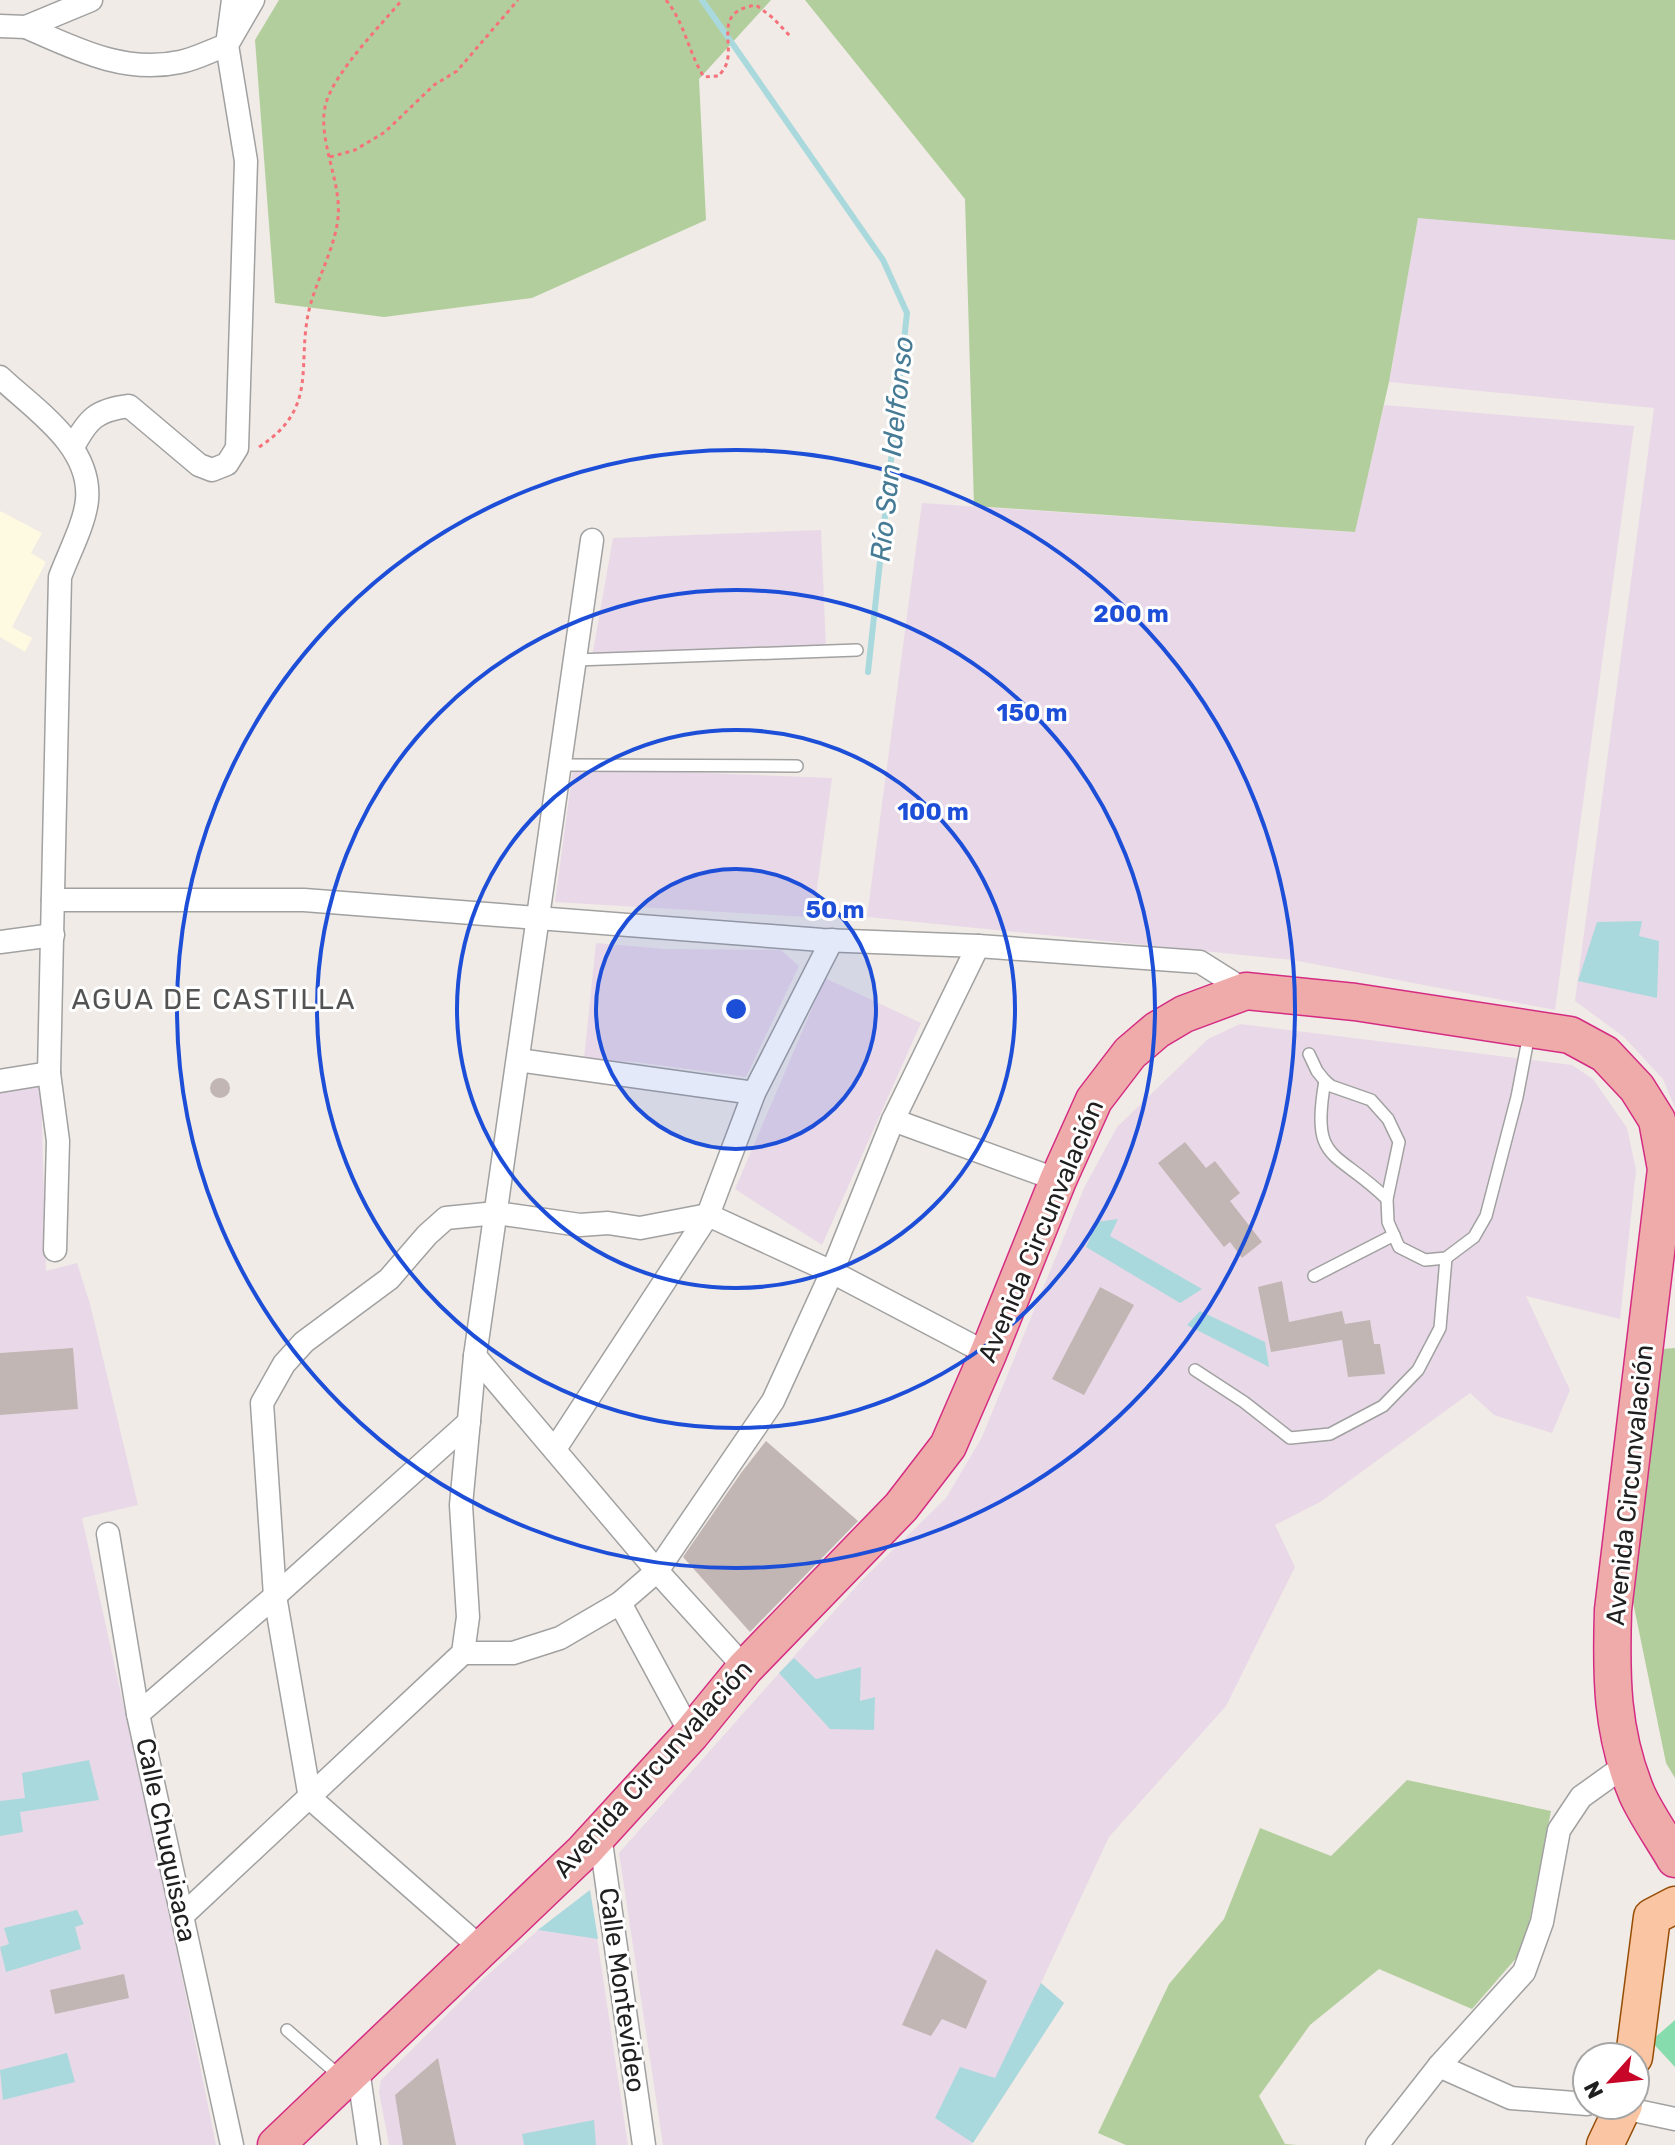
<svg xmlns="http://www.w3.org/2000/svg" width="1675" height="2145" viewBox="0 0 1675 2145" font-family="Rubik,sans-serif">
<rect width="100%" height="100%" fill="#f0ebe6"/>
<g fill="#e9d9e8">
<path d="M1418 217 1675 240V1108L1663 1079 1624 1037 1575 1001 1654 408 1389 382Z"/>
<path d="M1384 405 1634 426 1555 1010 1293 960 867 917 922 503 1354 532Z"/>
<path d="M821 530 826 648 592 657 613 538Z"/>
<path d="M573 768 832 778 814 910 806 917 555 902Z"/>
<path d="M596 943 666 949 781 950 799 966 746 1077 635 1062 584 1059Z"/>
<path d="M825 978 921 1023 822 1245 735 1189Z"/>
<path d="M1240 1024 1572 1065 1593 1079 1627 1128 1636 1170 1620 1319 1526 1296 1570 1390 1552 1433 1494 1415 1470 1393 1320 1502 1275 1525 1295 1567 1226 1706 1109 1837 1041 1983 1064 2003 971 2145H663L619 1853 861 1581 946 1498 982 1437 1084 1188 1117 1127 1208 1039Z"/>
<path d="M41 1086 46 1271 77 1263 90 1304 138 1505 82 1518 167 1902 216 2145H0V1093Z"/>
<path d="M590 1890 628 2145H389L379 2092 381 2080 483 1979 538 1930Z"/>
</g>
<path fill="#fef9e1" d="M0 511 42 533 31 553 46 562 12 627 32 638 25 652 0 637Z"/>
<g fill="#b3ce9d">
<path d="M279 0H771L699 79 706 220 532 298 384 317 275 303 255 40Z"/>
<path d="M805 0H1675V240L1418 218 1389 382 1355 532 974 506 965 199Z"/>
<path d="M1675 1348V1778L1666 1763 1633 1602 1663 1349Z"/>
<path d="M1407 1780 1551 1811 1524 1949 1472 2009 1379 1969 1310 2025 1259 2096 1285 2144 1297 2145H1126L1098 2133 1169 1984 1224 1919 1260 1828 1331 1856Z"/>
</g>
<path fill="#87dcad" d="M1675 2020V2067L1651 2041Z"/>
<g fill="#a9d9dc">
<path d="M1642 921 1639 936 1659 941 1657 998 1578 981 1597 922Z"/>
<path d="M1118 1219 1110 1236 1202 1289 1180 1303 1086 1247 1097 1222Z"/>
<path d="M1200 1311 1265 1342 1269 1367 1187 1325Z"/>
<path d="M794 1658 816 1679 861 1667 860 1701 875 1697 874 1730 830 1729 779 1673Z"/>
<path d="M89 1760 99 1800 20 1812 23 1832 0 1836V1801L25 1798 22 1773Z"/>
<path d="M590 1890 598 1939 538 1930Z"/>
<path d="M77 1910 84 1924 75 1927 81 1949 6 1972 0 1947 9 1944 4 1928Z"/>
<path d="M1041 1983 1064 2003 973 2143 935 2118 960 2067 995 2078Z"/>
<path d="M67 2053 75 2082 3 2100 0 2070Z"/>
<path d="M594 2120 596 2145H524L522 2134Z"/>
</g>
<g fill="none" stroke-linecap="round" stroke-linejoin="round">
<path stroke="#a9d9dc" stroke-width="6" d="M702 0 883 260 907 313 868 672"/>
</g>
<g fill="#c1b6b3">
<circle cx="220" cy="1088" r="10"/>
<path d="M1185 1142 1206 1168 1215 1161 1240 1193 1230 1201 1262 1242 1242 1258 1230 1242 1224 1247 1158 1163Z"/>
<path d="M1282 1281 1289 1322 1342 1311 1345 1324 1370 1320 1374 1344H1380L1385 1374 1348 1377 1342 1340 1271 1352 1258 1287Z"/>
<path d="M1100 1287 1134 1305 1084 1395 1052 1379Z"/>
<path d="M73 1348 78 1409 0 1415V1353Z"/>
<path d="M766 1441 858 1521 750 1632 683 1557 741 1473Z"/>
<path d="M936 1949 987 1981 966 2029 942 2019 931 2036 902 2025Z"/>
<path d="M124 1974 129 1998 55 2014 50 1990Z"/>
<path d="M438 2058 456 2145H403L395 2095Z"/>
</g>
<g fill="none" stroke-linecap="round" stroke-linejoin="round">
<g stroke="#a1a1a1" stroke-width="14">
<g id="service">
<path d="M576 660 857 650"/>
<path d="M561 765 797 766"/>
<path d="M1309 1054 1317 1071 1325 1081 1331 1086 1371 1100 1388 1119 1399 1142 1387 1199 1388 1222 1399 1247 1425 1260 1446 1258 1474 1237 1486 1216 1517 1097 1529 1034"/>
<path d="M1325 1081C1310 1164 1336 1149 1387 1199"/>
<path d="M1314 1276 1394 1235"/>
<path d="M1195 1370 1244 1402 1290 1438 1330 1434 1383 1406 1418 1370 1440 1328 1446 1258"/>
<path d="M287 2030 342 2078"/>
</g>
</g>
<g stroke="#a1a1a1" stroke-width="25">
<g id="minor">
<path d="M0 26 26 27 91 0"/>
<path d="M26 27C76 49 124 74 180 62 196 59 212 50 227 45L233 0"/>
<path d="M0 377C35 410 92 446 87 500 85 523 68 555 60 577L49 1073 58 1141 55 1250"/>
<path d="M73 447C88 419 96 410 129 406L199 465 212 470 227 464 237 448 246 161 227 45 253 0"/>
<path d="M53 900H304L822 940 978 946 1200 962 1246 991"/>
<path d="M0 942 53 935"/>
<path d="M518 1060 754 1093"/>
<path d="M0 1081 49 1073"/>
<path d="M893 1120 1058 1180"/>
<path d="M475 1356 657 1571 745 1668"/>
<path d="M555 1449 708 1215 754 1093 832 940"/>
<path d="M108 1534 138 1714 232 2145"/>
<path d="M620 1603 691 1734"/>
<path d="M463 1653H513L560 1638 620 1603 657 1571 773 1401 832 1272 893 1120 978 946"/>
<path d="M138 1714 275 1596 469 1422"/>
<path d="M600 1835 644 2145"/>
<path d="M183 1915 463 1653 468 1617 461 1505 475 1356 592 540"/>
<path d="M482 1949 310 1798 275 1596 262 1403 284 1364 304 1342 389 1279 427 1235 446 1218 496 1213 580 1225 608 1223 640 1228 708 1215 832 1272 988 1354"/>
<path d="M1439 2066 1511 2098 1587 2104"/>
<path d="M358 2069 369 2145"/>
<path d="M1614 2106 1675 2119"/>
<path d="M1377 2145 1439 2066 1524 1972 1542 1922 1559 1830 1581 1797 1627 1764"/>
</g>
</g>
<g stroke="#964d05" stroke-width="39">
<g id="primary">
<path d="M1634 2057 1652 1917 1675 1905"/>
<path d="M1605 2145 1624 2105"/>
</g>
</g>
<g stroke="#d52c83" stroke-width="39">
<path id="trunk" d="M276 2145 584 1851 691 1734 745 1668 901 1507 948 1446 988 1354 1058 1180 1094 1100 1130 1053 1157 1030 1184 1014 1246 991 1355 1002 1570 1035 1605 1054 1637 1088 1657 1120 1666 1169 1613 1610C1611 1675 1611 1732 1637 1794 1647 1816 1663 1838 1675 1859"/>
</g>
<g stroke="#f5727b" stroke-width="3" stroke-dasharray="4 4" stroke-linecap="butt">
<path d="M666 0C685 23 688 52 704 77L719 76C721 73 724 69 726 65 735 42 712 12 756 5L773 18 790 36"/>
<path d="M330 157 355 150 385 132 434 85 457 71 518 0"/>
<path d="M259 447C321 407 295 364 310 306 318 277 335 247 338 218 342 181 316 138 326 103 335 72 380 26 402 0"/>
</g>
<use href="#service" stroke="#fff" stroke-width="11"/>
<use href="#minor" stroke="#fff" stroke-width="22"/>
<use href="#primary" stroke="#f9c5a3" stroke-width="36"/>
<use href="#trunk" stroke="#eeaba9" stroke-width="36"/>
</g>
<circle cx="736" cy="1009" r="140" fill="#1d4ed8" fill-opacity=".12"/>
<g fill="none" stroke="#1d4ed8" stroke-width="4">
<circle cx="736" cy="1009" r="140"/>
<circle cx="736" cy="1009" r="279"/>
<circle cx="736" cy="1009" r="419"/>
<circle cx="736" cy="1009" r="559"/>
</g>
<g text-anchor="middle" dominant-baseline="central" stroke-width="6" stroke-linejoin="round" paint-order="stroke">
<g font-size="26" fill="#202020" stroke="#fff">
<text transform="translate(1041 1231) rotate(-67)">Avenida Circunvalación</text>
<text transform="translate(1630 1485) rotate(-84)">Avenida Circunvalación</text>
<text transform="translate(653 1769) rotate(-48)">Avenida Circunvalación</text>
<text transform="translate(166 1840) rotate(78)">Calle Chuquisaca</text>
<text transform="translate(622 1990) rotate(82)">Calle Montevideo</text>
</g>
<g font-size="28" font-style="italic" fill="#467b96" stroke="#fff">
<text transform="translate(892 449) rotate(-84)">Río San Idelfonso</text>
</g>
<g font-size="28" letter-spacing="2" fill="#535353" stroke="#fff">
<text x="214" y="999">AGUA DE CASTILLA</text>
</g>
</g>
<circle cx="736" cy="1009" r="12" fill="#1d4ed8" stroke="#fff" stroke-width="4"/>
<g font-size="24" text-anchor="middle" font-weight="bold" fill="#1d4ed8" stroke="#fff" stroke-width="6" stroke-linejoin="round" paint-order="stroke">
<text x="1131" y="622">200 m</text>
<text x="1032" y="721">150 m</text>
<text x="933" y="820">100 m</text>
<text x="835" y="918">50 m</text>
</g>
<g transform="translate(1611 2081) rotate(243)"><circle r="38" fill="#ffffff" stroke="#a6a6a6" stroke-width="2"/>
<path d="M0-6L14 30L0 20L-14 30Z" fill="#c80728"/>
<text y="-12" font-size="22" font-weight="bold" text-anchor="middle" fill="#202020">N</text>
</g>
</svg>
